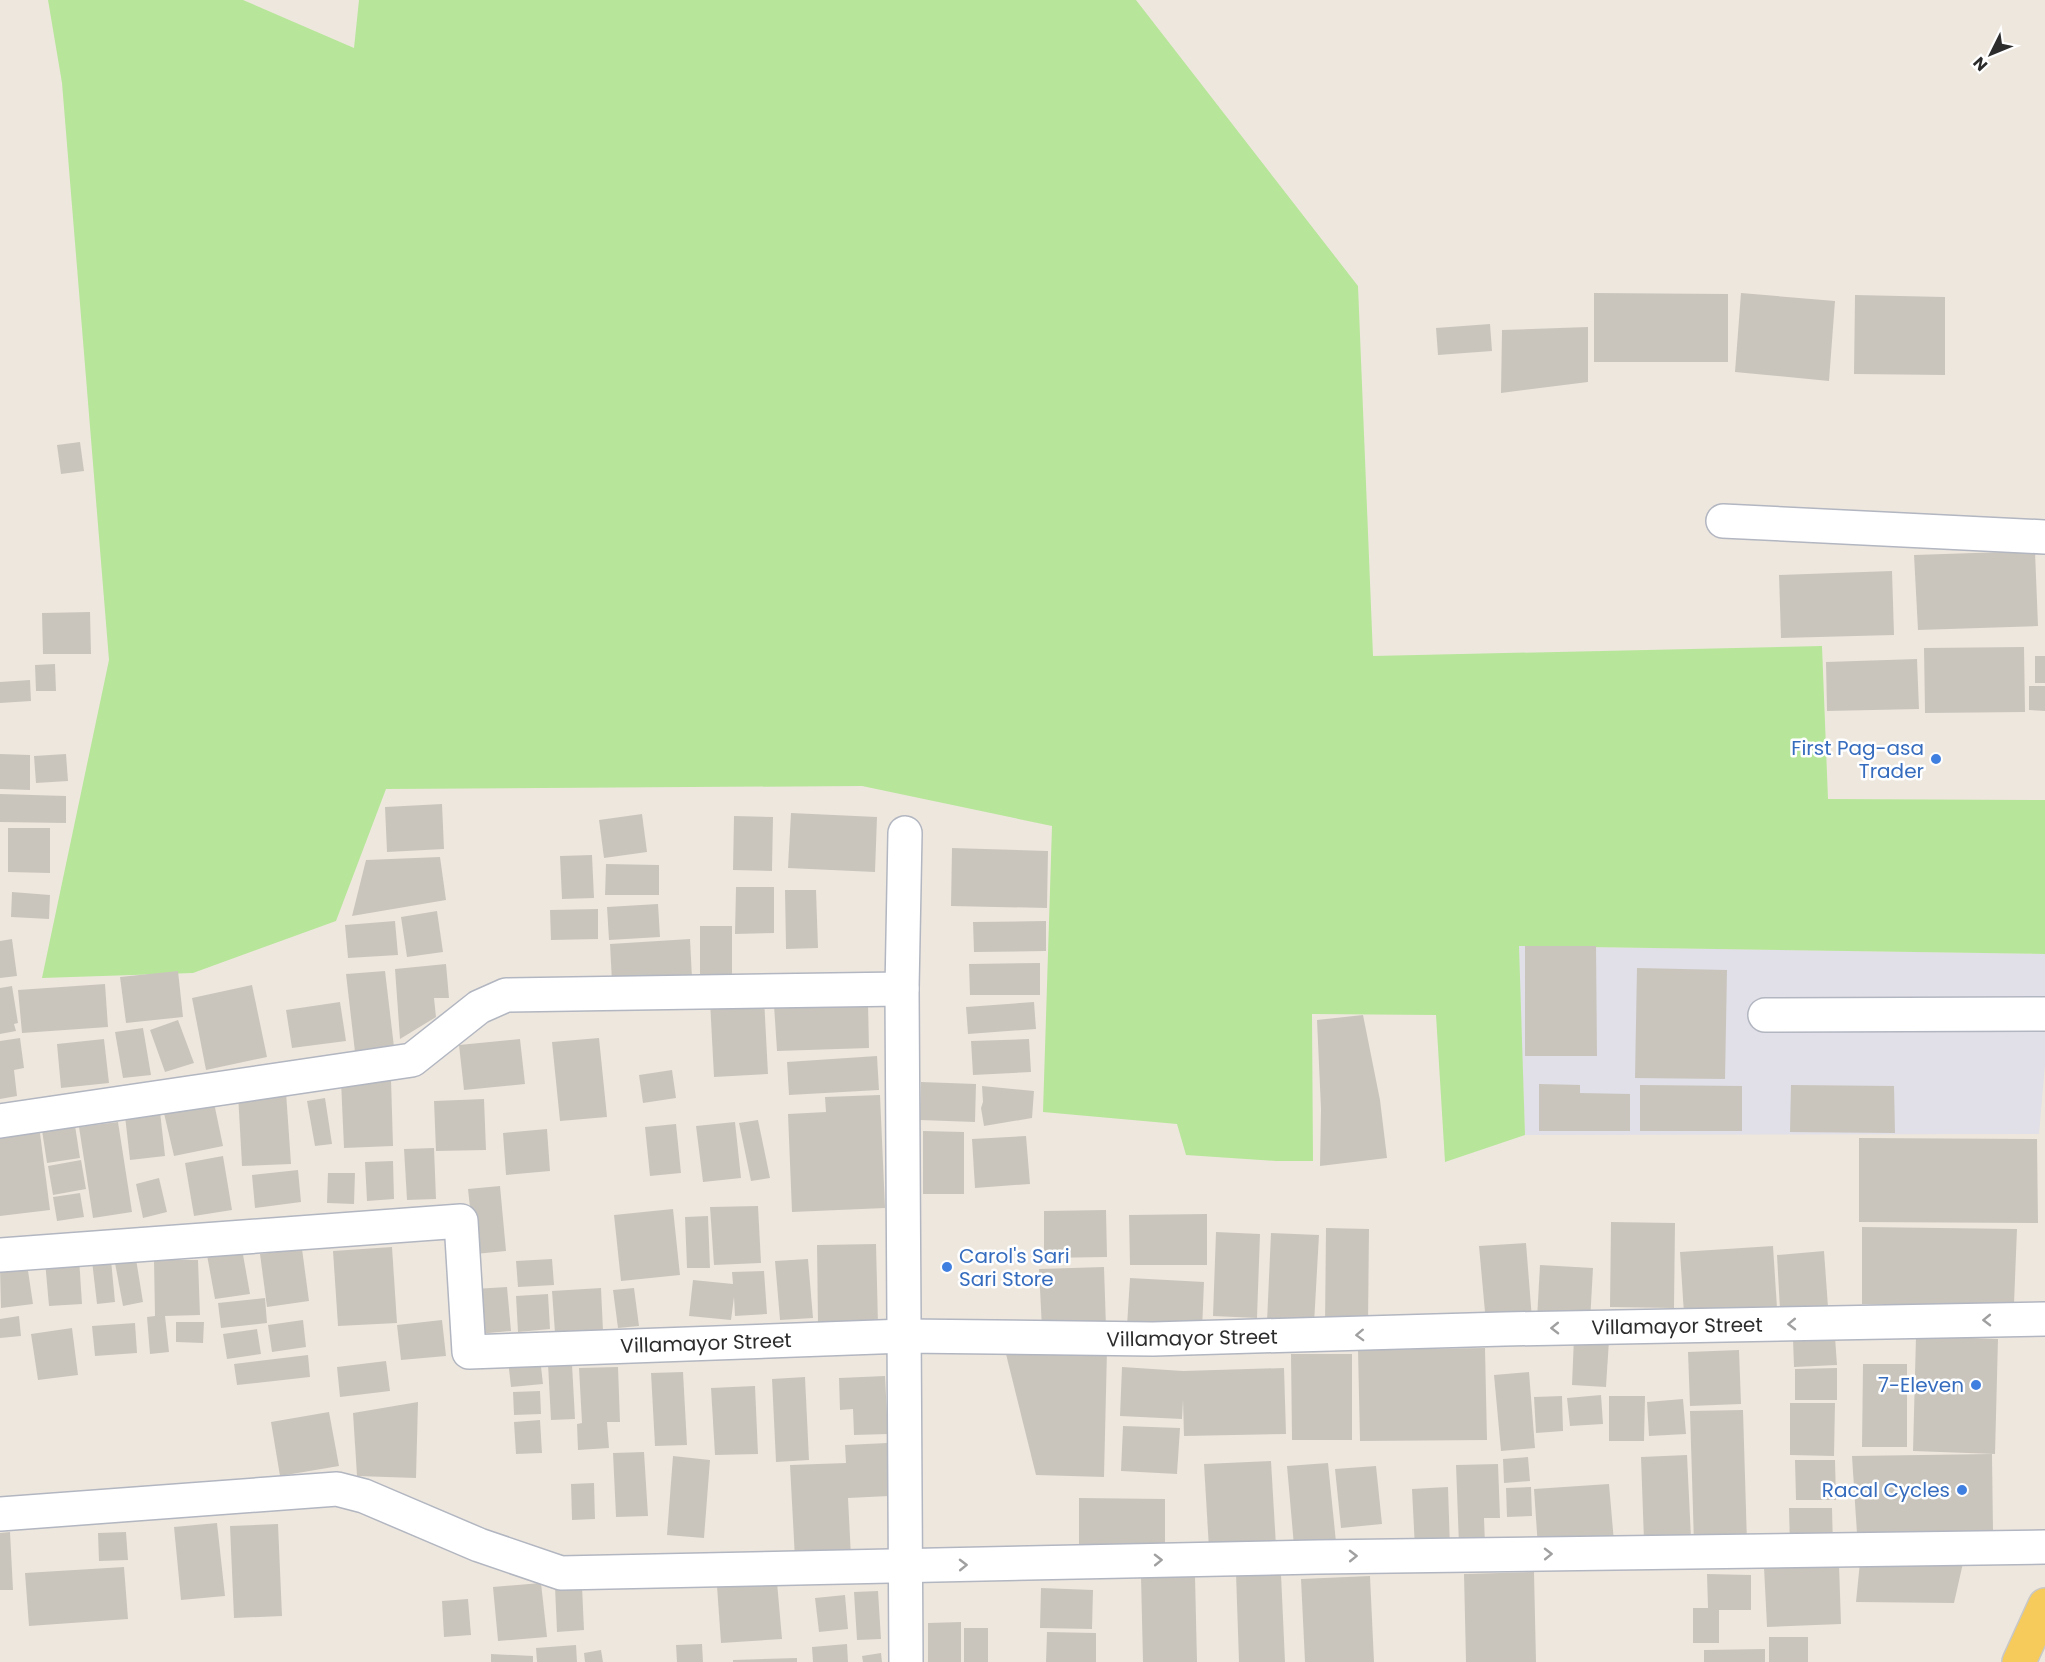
<svg xmlns="http://www.w3.org/2000/svg" width="2045" height="1662" viewBox="0 0 2045 1662" font-family="Poppins,sans-serif">
<rect width="100%" height="100%" fill="#eee7de"/>
<path fill="#e1dfe7" d="M1518 946 2045 954V1064L2039 1134 1525 1135Z"/>
<path fill="#b7e69a" d="M48 0H243L354 48 359 0H1136L1358 286 1373 656 1822 646 1828 799 2045 800V954L1519 946 1525 1135 1445 1162 1436 1015 1312 1014 1313 1161H1276L1186 1155 1177 1124 1043 1112 1052 826 862 786 386 789 336 921 193 973 42 978 109 660 62 83Z"/>
<g fill="#c9c5bd">
<path d="M1594 293 1728 294V362H1594Z"/>
<path d="M1741 293 1835 301 1829 381 1735 372Z"/>
<path d="M1855 295 1945 297V375L1854 374Z"/>
<path d="M1490 324 1492 351 1438 355 1436 328Z"/>
<path d="M1588 327V382L1501 393 1502 330Z"/>
<path d="M80 442 84 471 61 474 57 445Z"/>
<path d="M2035 551 2038 626 1918 630 1914 555Z"/>
<path d="M1892 571 1894 635 1781 638 1779 575Z"/>
<path d="M90 612 91 654H43L42 613Z"/>
<path d="M2024 647 2025 712 1925 713 1924 648Z"/>
<rect x="2035" y="656" width="10" height="27"/>
<path d="M1917 659 1919 709 1827 711 1826 662Z"/>
<path d="M55 664 56 691H36L35 665Z"/>
<path d="M30 680 31 701 0 703V682Z"/>
<path d="M2029 686H2045V711L2029 710Z"/>
<path d="M0 754 30 755V790L0 789Z"/>
<path d="M66 754 68 781 36 783 34 756Z"/>
<path d="M0 794 66 796V823L0 822Z"/>
<path d="M442 804 444 849 387 852 385 807Z"/>
<path d="M791 813 877 817 875 872 788 868Z"/>
<path d="M642 814 647 852 604 858 599 820Z"/>
<path d="M734 816 773 817 772 871 733 870Z"/>
<path d="M8 828H50V873L8 872Z"/>
<path d="M952 848 1048 851 1047 908 951 906Z"/>
<path d="M592 855 594 898 562 899 560 856Z"/>
<path d="M440 857 446 900 352 916 366 860Z"/>
<path d="M606 864 659 865V895H605Z"/>
<path d="M736 887H774V933L735 934Z"/>
<path d="M785 890H816L818 948 786 949Z"/>
<path d="M12 892 50 895 49 919 11 917Z"/>
<path d="M658 904 660 937 609 940 607 907Z"/>
<path d="M598 909V939L551 940 550 910Z"/>
<path d="M437 911 443 952 407 957 401 917Z"/>
<path d="M395 921 398 955 348 958 345 925Z"/>
<path d="M1046 921V951L974 952 973 922Z"/>
<rect x="700" y="926" width="32" height="54"/>
<path d="M12 939 17 976 0 978V941Z"/>
<path d="M690 939 692 978 612 982 610 944Z"/>
<path d="M1525 946H1596L1597 1056H1525Z"/>
<path d="M1040 963V995H970L969 964Z"/>
<path d="M446 964 449 998H434L436 1017 400 1039 395 969Z"/>
<path d="M1637 968 1727 970 1725 1079 1635 1078Z"/>
<path d="M178 971 183 1017 126 1023 120 977Z"/>
<path d="M385 971 394 1047 355 1052 346 974Z"/>
<path d="M105 984 108 1027 22 1033 18 990Z"/>
<path d="M252 985 267 1057 206 1070 192 998Z"/>
<path d="M12 986 18 1023 14 1024 16 1031 0 1034V988Z"/>
<path d="M764 998 768 1074 714 1077 710 1001Z"/>
<path d="M340 1002 346 1041 292 1048 286 1010Z"/>
<path d="M868 1002 869 1048 777 1051 774 1005Z"/>
<path d="M1034 1002 1036 1029 968 1034 966 1007Z"/>
<path d="M1363 1015 1380 1100 1387 1158 1320 1166 1321 1109 1317 1020Z"/>
<path d="M178 1020 194 1063 165 1072 150 1030Z"/>
<path d="M143 1028 151 1075 123 1078 115 1032Z"/>
<path d="M20 1038 24 1068 14 1070 17 1096 0 1099V1041Z"/>
<path d="M599 1038 607 1117 560 1121 552 1042Z"/>
<path d="M104 1039 109 1083 61 1088 57 1044Z"/>
<path d="M520 1039 525 1084 464 1090 459 1045Z"/>
<path d="M1029 1039 1031 1072 973 1075 971 1041Z"/>
<path d="M877 1056 879 1090 789 1095 787 1062Z"/>
<path d="M672 1070 676 1098 643 1103 639 1075Z"/>
<path d="M391 1079 393 1146 344 1148 341 1081Z"/>
<path d="M921 1082 976 1084 975 1122 920 1120Z"/>
<path d="M1539 1084 1580 1085V1093L1630 1094V1131H1539Z"/>
<path d="M1640 1085 1742 1086V1131H1640Z"/>
<path d="M1791 1085 1894 1086 1895 1133 1790 1132Z"/>
<path d="M982 1086 1034 1091 1032 1118 984 1126 981 1108 983 1102Z"/>
<path d="M286 1092 291 1164 242 1166 238 1094Z"/>
<path d="M880 1095 885 1208 792 1212 788 1114 826 1112 825 1097Z"/>
<path d="M213 1098 223 1146 174 1156 163 1109Z"/>
<path d="M325 1098 332 1144 315 1146 307 1101Z"/>
<path d="M484 1099 486 1150 436 1151 434 1101Z"/>
<path d="M159 1103 165 1156 130 1160 124 1107Z"/>
<path d="M74 1119 80 1158 47 1163 41 1124Z"/>
<path d="M758 1120 770 1178 751 1181 739 1123Z"/>
<path d="M118 1122 132 1212 93 1218 79 1127Z"/>
<path d="M735 1122 741 1178 703 1182 696 1126Z"/>
<path d="M676 1124 681 1173 650 1176 645 1127Z"/>
<path d="M547 1129 550 1171 506 1175 503 1133Z"/>
<path d="M923 1131 964 1132V1194H923Z"/>
<path d="M40 1133 50 1210 0 1216V1137Z"/>
<path d="M1026 1136 1030 1184 975 1188 972 1139Z"/>
<path d="M1859 1138 2037 1139 2038 1223 1859 1222Z"/>
<path d="M434 1148 436 1199 407 1200 404 1149Z"/>
<path d="M223 1156 232 1210 194 1216 185 1163Z"/>
<path d="M81 1160 86 1189 53 1195 48 1166Z"/>
<path d="M393 1161 394 1199 367 1201 365 1162Z"/>
<path d="M298 1170 301 1202 255 1208 252 1175Z"/>
<path d="M328 1173H355L354 1204 327 1203Z"/>
<path d="M159 1178 167 1212 143 1218 136 1184Z"/>
<path d="M500 1186 506 1251 475 1254 468 1189Z"/>
<path d="M80 1193 84 1217 57 1221 53 1197Z"/>
<path d="M758 1206 761 1263 714 1265 710 1207Z"/>
<path d="M673 1209 680 1275 621 1281 614 1215Z"/>
<path d="M1106 1210 1107 1257 1044 1258V1211Z"/>
<path d="M1207 1214V1265H1130L1129 1215Z"/>
<path d="M708 1216 710 1268H687L685 1217Z"/>
<path d="M1611 1222 1675 1223 1674 1308 1610 1307Z"/>
<path d="M1862 1227 2017 1229 2014 1304H1862Z"/>
<path d="M1326 1228 1369 1229 1368 1325 1325 1324Z"/>
<path d="M1216 1232 1260 1234 1257 1318 1213 1316Z"/>
<path d="M1271 1233 1319 1235 1314 1324 1267 1322Z"/>
<path d="M1526 1243 1532 1319 1486 1323 1479 1246Z"/>
<path d="M876 1244 878 1324 818 1325 817 1245Z"/>
<path d="M1773 1246 1777 1308 1684 1314 1680 1252Z"/>
<path d="M392 1247 397 1323 338 1326 333 1251Z"/>
<path d="M242 1249 250 1294 215 1299 207 1255Z"/>
<path d="M302 1249 309 1301 267 1307 260 1254Z"/>
<path d="M1824 1251 1828 1307 1780 1310 1777 1255Z"/>
<path d="M79 1258 82 1304 49 1306 45 1261Z"/>
<path d="M136 1259 143 1302 123 1306 115 1263Z"/>
<path d="M552 1259 554 1285 518 1287 516 1261Z"/>
<path d="M808 1259 813 1318 780 1320 775 1261Z"/>
<path d="M111 1260 115 1302 97 1304 92 1261Z"/>
<path d="M154 1260H198L200 1315 165 1316 169 1352 150 1354 147 1317 155 1316Z"/>
<path d="M27 1264 33 1304 1 1308 0 1268Z"/>
<path d="M1540 1265 1593 1268 1590 1322 1537 1319Z"/>
<path d="M1104 1267 1106 1327 1042 1329 1039 1269Z"/>
<path d="M764 1271 767 1314 735 1316 734 1297 731 1320 689 1316 693 1280 733 1284 732 1272Z"/>
<path d="M1130 1278 1204 1282 1202 1331 1127 1326Z"/>
<path d="M507 1287 511 1331 478 1334 474 1289Z"/>
<path d="M601 1288 603 1331 555 1333 552 1291Z"/>
<path d="M634 1288 639 1326 618 1328 613 1290Z"/>
<path d="M548 1294 550 1329 518 1332 516 1296Z"/>
<path d="M265 1298 267 1323 221 1328 218 1303Z"/>
<path d="M19 1316 21 1336 0 1338V1319Z"/>
<path d="M303 1320 306 1347 272 1352 268 1325Z"/>
<path d="M442 1320 446 1356 401 1360 397 1325Z"/>
<path d="M176 1322H204L203 1343 176 1342Z"/>
<path d="M135 1323 137 1353 95 1356 92 1326Z"/>
<path d="M72 1328 78 1375 38 1380 31 1334Z"/>
<path d="M257 1329 261 1354 227 1359 223 1334Z"/>
<path d="M1916 1336 1998 1339 1995 1454 1913 1451Z"/>
<path d="M1574 1337 1609 1340 1606 1387 1572 1385Z"/>
<path d="M1835 1337 1837 1365 1794 1367 1793 1339Z"/>
<path d="M1004 1346 1107 1350 1104 1477 1036 1475Z"/>
<path d="M1485 1348 1487 1440 1360 1441 1358 1350Z"/>
<path d="M1739 1350 1741 1404 1690 1406 1688 1352Z"/>
<path d="M1291 1354H1352V1440H1292Z"/>
<path d="M308 1355 310 1377 237 1385 234 1364Z"/>
<path d="M540 1358 543 1384 511 1387 508 1360Z"/>
<path d="M386 1361 390 1391 340 1397 337 1367Z"/>
<path d="M548 1364H572L575 1419 551 1420Z"/>
<path d="M1863 1364H1907V1447H1862Z"/>
<path d="M618 1367 620 1422H607L609 1448 578 1450 577 1424 582 1423 579 1368Z"/>
<path d="M1122 1367 1183 1371 1284 1368 1286 1434 1184 1436 1183 1400 1182 1419 1120 1416Z"/>
<path d="M1837 1368V1400H1795V1369Z"/>
<path d="M683 1372 687 1445 655 1446 651 1373Z"/>
<path d="M1529 1372 1535 1448 1501 1451 1494 1375Z"/>
<path d="M885 1376 888 1434 854 1435 853 1409 840 1410 839 1378Z"/>
<path d="M805 1377 809 1460 776 1462 772 1379Z"/>
<path d="M755 1386 758 1454 715 1455 711 1388Z"/>
<path d="M540 1391 541 1414 514 1415 513 1392Z"/>
<path d="M1601 1395 1603 1424 1570 1426 1567 1398Z"/>
<path d="M1562 1396 1563 1431 1536 1433 1534 1397Z"/>
<path d="M1609 1396H1645L1644 1441H1609Z"/>
<path d="M1683 1399 1686 1434 1649 1436 1647 1402Z"/>
<path d="M418 1402 416 1478 357 1476 353 1413Z"/>
<path d="M1790 1403H1835L1834 1456 1790 1455Z"/>
<path d="M1743 1410 1747 1543 1694 1544 1690 1411Z"/>
<path d="M329 1412 339 1466 280 1476 271 1422Z"/>
<path d="M540 1420 542 1453 516 1454 514 1422Z"/>
<path d="M1123 1426 1180 1428 1177 1474 1121 1471Z"/>
<path d="M887 1443 889 1496 848 1498 851 1557 795 1559 790 1465 846 1463 845 1445Z"/>
<path d="M644 1452 648 1516 616 1517 613 1453Z"/>
<path d="M1992 1454 1993 1531 1857 1534 1852 1456Z"/>
<path d="M1687 1455 1691 1538 1644 1541 1641 1457Z"/>
<path d="M673 1456 710 1460 704 1538 667 1535Z"/>
<path d="M1528 1457 1530 1481 1504 1483 1503 1459Z"/>
<path d="M1795 1460H1835L1836 1500H1796Z"/>
<path d="M1271 1461 1276 1546 1209 1549 1204 1464Z"/>
<path d="M1328 1463 1336 1542 1294 1546 1287 1466Z"/>
<path d="M1498 1464 1500 1518H1484L1485 1544 1459 1545 1456 1465Z"/>
<path d="M1376 1466 1382 1524 1341 1528 1335 1469Z"/>
<path d="M594 1483 595 1519 572 1520 571 1484Z"/>
<path d="M1609 1484 1614 1542 1538 1548 1534 1489Z"/>
<path d="M1448 1487 1450 1548 1415 1549 1412 1489Z"/>
<path d="M1531 1487 1532 1516 1507 1517 1506 1488Z"/>
<path d="M1079 1498 1165 1499V1545L1079 1544Z"/>
<path d="M1789 1508H1832L1833 1547 1790 1548Z"/>
<path d="M217 1523 225 1596 181 1600 174 1527Z"/>
<path d="M278 1524 282 1616 234 1618 230 1526Z"/>
<path d="M10 1532 13 1590H0V1533Z"/>
<path d="M126 1532 128 1560 99 1561 98 1533Z"/>
<path d="M1860 1562 1963 1563 1954 1603 1856 1602Z"/>
<path d="M1839 1564 1841 1624 1767 1627 1764 1567Z"/>
<path d="M124 1567 128 1619 29 1626 25 1573Z"/>
<path d="M1534 1572 1536 1662H1466L1464 1574Z"/>
<path d="M1236 1573 1281 1574 1285 1662H1239Z"/>
<path d="M1707 1574 1751 1575V1610H1719V1643H1693V1608H1708Z"/>
<path d="M1195 1576 1197 1662H1143L1141 1577Z"/>
<path d="M1370 1576 1374 1662H1305L1301 1579Z"/>
<path d="M777 1582 782 1639 721 1643 717 1586Z"/>
<path d="M541 1583 547 1637 498 1641 493 1587Z"/>
<path d="M582 1586 584 1630 557 1632 555 1587Z"/>
<path d="M1041 1588 1093 1590 1092 1629 1040 1628Z"/>
<path d="M878 1591 881 1639 857 1640 854 1592Z"/>
<path d="M845 1595 848 1629 819 1632 815 1598Z"/>
<path d="M468 1599 471 1635 444 1637 442 1601Z"/>
<path d="M961 1622V1662H928V1623Z"/>
<rect x="964" y="1628" width="24" height="34"/>
<path d="M1047 1632 1096 1633V1662H1046Z"/>
<rect x="1769" y="1637" width="39" height="25"/>
<path d="M702 1644 703 1662H677L676 1645Z"/>
<path d="M847 1644 848 1662H813L812 1647Z"/>
<path d="M576 1645 577 1662H537L536 1648Z"/>
<path d="M1765 1649V1662H1704V1650Z"/>
<path d="M601 1650 603 1662H585L584 1653Z"/>
<path d="M881 1653 882 1662H863L862 1656Z"/>
<path d="M491 1654 533 1656V1662H491Z"/>
<path d="M797 1658V1662H733V1660Z"/>
</g>
<g fill="none" stroke-linecap="round" stroke-linejoin="round">
<g stroke="#b2b6c0" stroke-width="36">
<g id="minor">
<path d="M1723 521 2045 537"/>
<path d="M905 833 902 989 906 1662"/>
<path d="M1765 1015 2045 1014"/>
<path d="M0 1121 412 1060 479 1007 506 995 902 989"/>
<path d="M0 1255 461 1221 469 1352 905 1336 1153 1339 1504 1329 2045 1319"/>
<path d="M0 1514 337 1489 364 1496 479 1545 561 1573 1317 1557 2045 1547"/>
</g>
</g>
<g stroke="#c8c8c8" stroke-width="36">
<path id="major" d="M2019 1662 2045 1605"/>
</g>
<use href="#minor" stroke="#fff" stroke-width="33"/>
<use href="#major" stroke="#f6cb5c" stroke-width="33"/>
</g>
<defs><path id="oneway-chevron" d="M-2-3.5L2.5 0L-2 3.5" fill="none" stroke-width="1.6" stroke-linecap="round" stroke-linejoin="round" transform="scale(1.5)"/></defs>
<g stroke="#a0a0a0">
<use href="#oneway-chevron" transform="translate(1987 1320) rotate(179)"/>
<use href="#oneway-chevron" transform="translate(1792 1324) rotate(179)"/>
<use href="#oneway-chevron" transform="translate(1555 1328) rotate(179)"/>
<use href="#oneway-chevron" transform="translate(1360 1335) rotate(178)"/>
<use href="#oneway-chevron" transform="translate(1548 1554) rotate(-1)"/>
<use href="#oneway-chevron" transform="translate(1353 1556) rotate(-1)"/>
<use href="#oneway-chevron" transform="translate(1158 1560) rotate(-1)"/>
<use href="#oneway-chevron" transform="translate(963 1565) rotate(-1)"/>
</g>
<g fill="#3f7fe0" stroke="#fff" stroke-width="2">
<circle cx="1936" cy="759" r="6"/>
<circle cx="947" cy="1267" r="6"/>
<circle cx="1976" cy="1385" r="6"/>
<circle cx="1962" cy="1490" r="6"/>
</g>
<g text-anchor="middle" dominant-baseline="central" stroke-width="5" stroke-linejoin="round" paint-order="stroke">
<g font-size="20" fill="#366cbe" stroke="#fff" text-anchor="end">
<text x="1924" y="748">First Pag-asa<tspan x="1924" dy="23">Trader</tspan></text>
<text x="959" y="1256" text-anchor="start">Carol's Sari<tspan x="959" dy="23">Sari Store</tspan></text>
<text x="1964" y="1385">7-Eleven</text>
<text x="1950" y="1490">Racal Cycles</text>
</g>
<g font-size="20" fill="#2c2c2c" stroke="#fff">
<text transform="translate(1677 1326) rotate(-1)">Villamayor Street</text>
<text transform="translate(1192 1338) rotate(-1)">Villamayor Street</text>
<text transform="translate(706 1343) rotate(-2)">Villamayor Street</text>
</g>
</g>
<g transform="translate(1991 54) rotate(227)" stroke="#ffffff" stroke-width="4.5" paint-order="stroke">
<path d="M0-4.5L10 22L0 15L-10 22Z" fill="#2c2c2c"/>
<text y="-9" font-size="16" font-weight="bold" text-anchor="middle" fill="#2c2c2c">N</text>
</g>
</svg>
